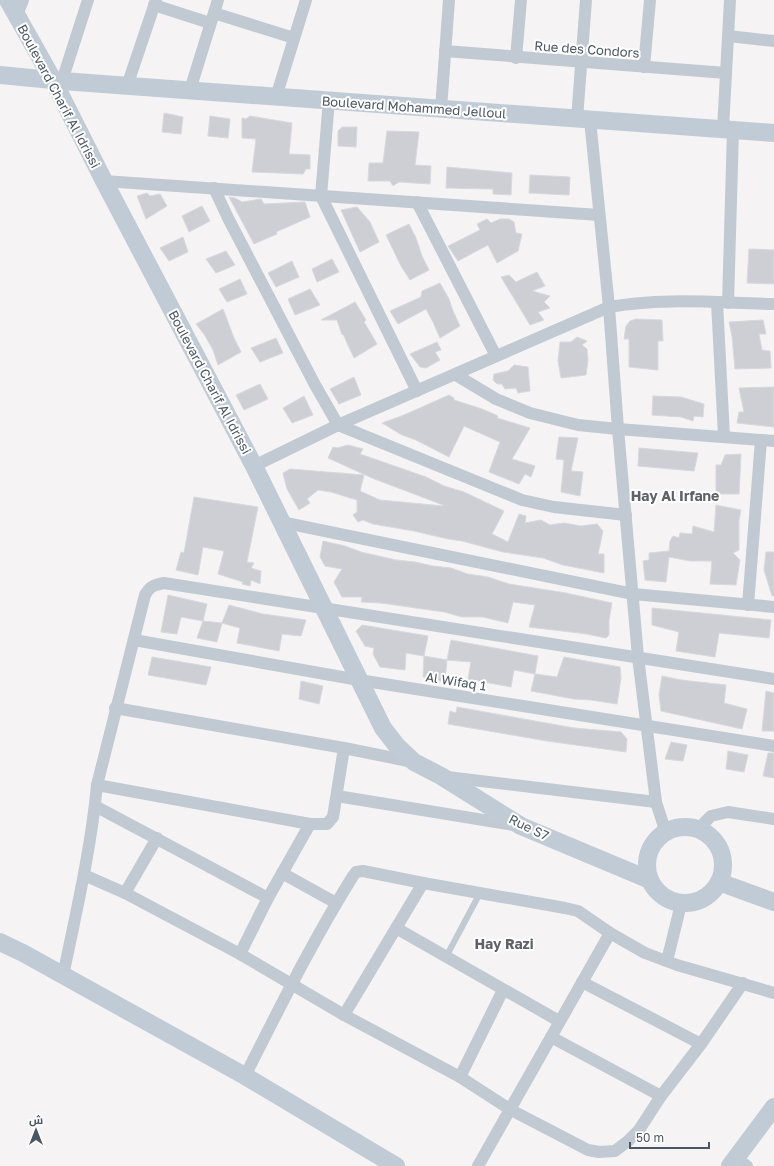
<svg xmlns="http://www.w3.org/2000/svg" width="774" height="1166" viewBox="0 0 774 1166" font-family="'Golos Text',Cairo,sans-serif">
<rect width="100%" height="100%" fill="#f5f3f3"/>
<g fill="#cdcfd5" stroke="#d7d9de">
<path d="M164 113 183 117 181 134 162 132Z"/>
<path d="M210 116 230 119 228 138 208 136Z"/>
<path d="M250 116 292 123 289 154 310 155V169H306L303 174 252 172 256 139 242 138V118L246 119Z"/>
<path d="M342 127H357L356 147 338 146V131Z"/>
<path d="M387 131 419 132 415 165 431 166 430 184 399 182 393 186 390 181H368L369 163H383Z"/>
<path d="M447 167 512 173 511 195 493 194V189L446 188Z"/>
<path d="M530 175 570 177 569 195 529 193Z"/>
<path d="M147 193 150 196 160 194 167 206 146 219 137 196Z"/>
<path d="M229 197 235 198 242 202 261 199 264 204 305 202 310 217 276 232 277 234 254 244Z"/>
<path d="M202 206 210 221 189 232 182 216Z"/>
<path d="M357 207 370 222 379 242 360 252 341 210Z"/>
<path d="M487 219 491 223 500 219H509L514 222 516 233 522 234 518 251 497 263 488 245 458 261 448 246 480 230 477 224Z"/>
<path d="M409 224 416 238 422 256 429 270 410 280 401 266 386 235Z"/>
<path d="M183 237 188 252 169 261 160 248Z"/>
<path d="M749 249 774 250V284L747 283Z"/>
<path d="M226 251 235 265 216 273 206 259Z"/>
<path d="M332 259 339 272 317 282 312 269Z"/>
<path d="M292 261 299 277 276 287 268 273Z"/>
<path d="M537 272 545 286 532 291 550 296 544 302 550 308 538 312 544 320 530 325 501 277 509 275 516 282Z"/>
<path d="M240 279 247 294 227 302 219 289Z"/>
<path d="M440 283 449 299 453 311 460 326 440 338 433 322 426 309 398 324 390 311 421 297 422 291Z"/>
<path d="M310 289 320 305 295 315 288 299Z"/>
<path d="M355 302 366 320 364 322 377 344 354 358 343 334 342 335 337 320H321Z"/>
<path d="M223 309 234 338 241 352 218 365 213 350 204 334 196 324Z"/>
<path d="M636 319 662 320 663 341H658V370L629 367V339H624L626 326 630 321Z"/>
<path d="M763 320 766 334H759L762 350 770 351 771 368 735 369 732 336 729 322Z"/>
<path d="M577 337 587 341 582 345 587 349 588 360 586 375 561 378 558 361 560 342H571Z"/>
<path d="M276 338 283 353 260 362 251 348Z"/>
<path d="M437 342 441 350 435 352 440 360 426 368 420 367 410 354Z"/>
<path d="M514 365 528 367 530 391 518 393 516 388 505 389 502 384H497L493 380 494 374 508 371Z"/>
<path d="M354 377 361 395 339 404 330 389Z"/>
<path d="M260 384 268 399 244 410 236 395Z"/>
<path d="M774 387V427L737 423 739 412H744L739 388Z"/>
<path d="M449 395 454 398V400L482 409 498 416 497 418 530 428 512 459 535 466 531 477 525 474 519 484 489 472 500 442 464 426 449 457 416 440 402 435 382 423 404 415Z"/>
<path d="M304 396 313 415 292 423 283 408Z"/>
<path d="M653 396 681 397 704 404 703 417 694 416 693 421 681 417 652 415Z"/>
<path d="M559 437 578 438 571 471 583 472 580 496 561 492 564 460 556 459Z"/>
<path d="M348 445 363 449 360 454 426 477 444 486 464 492 504 511 492 534 508 542 519 514 526 516 525 523 541 520 550 525 564 523 581 526 597 524 603 531 598 554H604V573L563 565 543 558 503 552 462 541 448 539 414 531 373 524 363 520 358 522 353 515 357 512V500L331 492 318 490 307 499 310 503 299 510 287 489 283 473 290 469 364 475 360 491 380 500 443 506V505L372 478 328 458 333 447 337 448Z"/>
<path d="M639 448 698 453 694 471 638 466Z"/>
<path d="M741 454 739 494H716V465H721L725 455Z"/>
<path d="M194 497 258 507 247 562 254 563 251 568 261 571 260 584 251 580 250 586 242 584 243 582 218 574 224 551 203 547 198 575 176 570 181 552 184 553Z"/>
<path d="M716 505 741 510 739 520V550L733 553 740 560 736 585 710 584 712 561H690L669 557 666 582 645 580 643 561 649 560V553L669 551 670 541 673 536 679 538 680 533 692 534 693 526 714 532Z"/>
<path d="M323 541 345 546 361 552 396 560 415 562 433 566 451 568 468 574 488 577 509 584 566 593 612 603 609 620V635L606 638 587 634 529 627 535 605 513 602 508 623 483 617H462L444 612 381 603 361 602 362 597H342L334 582 342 569 325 566 320 557Z"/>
<path d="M766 552H774V596H772L764 570Z"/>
<path d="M168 595 207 604 203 621 181 617 177 634 161 632Z"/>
<path d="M229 605 263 614 306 620 301 636 282 634 279 651 237 643 240 628 222 623Z"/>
<path d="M652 608 771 620 769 638 719 633 715 657 676 651 679 632 652 625Z"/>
<path d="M203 621 222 623 217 642 197 638Z"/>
<path d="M362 625 428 636 424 656 406 653 405 670 380 667 373 654 374 648 365 646 356 631Z"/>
<path d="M451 640 538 656 535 674 514 670 511 687 468 679 471 662 447 660Z"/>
<path d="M424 656 447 660 445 682 423 677Z"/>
<path d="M152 657 211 667 206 685 148 675Z"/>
<path d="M564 657 620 667 621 678 617 704 591 700 574 699 531 691 535 674 557 677Z"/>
<path d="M662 676 681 680 726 685 724 703 747 709 742 729 661 711 659 695Z"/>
<path d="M301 681 323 686 319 704 299 699Z"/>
<path d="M766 691 774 693V731H762Z"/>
<path d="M457 707 574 728 621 732 627 739 626 752 547 741 448 724 450 711 456 713Z"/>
<path d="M671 742 687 745 683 761 665 759Z"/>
<path d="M728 751 748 755 744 772 726 769Z"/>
<path d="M768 753H774V778L763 776Z"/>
</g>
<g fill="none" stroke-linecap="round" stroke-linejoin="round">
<path stroke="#c1cad2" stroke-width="6" d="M446 957 480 893"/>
<g stroke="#c1cad2" stroke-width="12">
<path d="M154 5 210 23"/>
<path d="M214 13 294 38"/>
<path d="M17 15 23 0"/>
<path d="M728 36 774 41"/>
<path d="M445 51 726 73"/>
<path d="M516 58 521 0"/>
<path d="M644 67 650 0"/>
<path d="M62 81 88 0"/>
<path d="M127 86 156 0"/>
<path d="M190 90 218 0"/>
<path d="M276 97 306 0"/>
<path d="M329 100 321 196 417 391"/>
<path d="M441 109 449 0"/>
<path d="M577 119 586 0"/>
<path d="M590 120 609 307 618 429 638 657 656 802 666 833"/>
<path d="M723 129 730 0"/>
<path d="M104 181 599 215"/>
<path d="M214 188 228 218 314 383 338 425 522 500 554 507 626 515"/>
<path d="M417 202 496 356"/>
<path d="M717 302 724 436"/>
<path d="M728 303 733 130"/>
<path d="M456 375 496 399 530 413 578 425 618 429 774 441"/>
<path d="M254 466 338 425 609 307C664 297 719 303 774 304"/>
<path d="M281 522 633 594 774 607"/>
<path d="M748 605 761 440"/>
<path d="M134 640 359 680 774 746"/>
<path d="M115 708 344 748 413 762"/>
<path d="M447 777 656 802"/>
<path d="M97 785 310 824H327L333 817 344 748"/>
<path d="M337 796 514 825"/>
<path d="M95 806 268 898"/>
<path d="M698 829 711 816 728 812 774 819"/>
<path d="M282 873 336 903"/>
<path d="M84 875 125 893 240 954 344 1015 460 1077 511 1110 588 1150 599 1152 615 1151 628 1141 639 1130 661 1096 701 1044 743 983"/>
<path d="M125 893 157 838"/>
<path d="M396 928 559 1021"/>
<path d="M240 954 268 898 310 824"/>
<path d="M667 961 681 904"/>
<path d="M63 976C76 913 91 849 97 785L145 595C150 586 154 585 164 583L774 679"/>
<path d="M582 982 701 1044"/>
<path d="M344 1015 423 883"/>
<path d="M551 1037 661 1096"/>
<path d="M245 1076C279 1009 313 940 353 876L356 872 363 871 423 883 565 908 578 911 610 933 645 953 677 965 774 993"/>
<path d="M460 1077 503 990"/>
<path d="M736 1158 747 1166"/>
<path d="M478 1166 610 933"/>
</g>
<g stroke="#c1cbd6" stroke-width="18">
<path d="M8 0 53 80 104 181 254 466 383 728 397 746 414 762 441 776 521 826 650 880"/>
<path d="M0 75 62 81 774 133"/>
<circle cx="685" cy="865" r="38"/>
<path d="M719 882 774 902"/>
<path d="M0 942 23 953 245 1076 396 1166"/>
<path d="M730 1166 774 1107"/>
</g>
</g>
<g text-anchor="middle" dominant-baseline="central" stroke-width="4" stroke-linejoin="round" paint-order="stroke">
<g font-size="13" fill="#4a5661" stroke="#fff">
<text transform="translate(587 49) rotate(4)">Rue des Condors</text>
<text transform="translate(59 96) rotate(62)">Boulevard Charif Al Idrissi</text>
<text transform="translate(414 107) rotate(4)">Boulevard Mohammed Jelloul</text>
<text transform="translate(210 382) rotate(62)">Boulevard Charif Al Idrissi</text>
<text transform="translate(456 681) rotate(9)">Al Wifaq 1</text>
<text transform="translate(529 827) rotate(26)">Rue S7</text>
</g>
<g font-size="14" font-weight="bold" fill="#5f6368" stroke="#fff">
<text x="675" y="495">Hay Al Irfane</text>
<text x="504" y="943">Hay Razi</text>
</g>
</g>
<g transform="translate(36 1130)" stroke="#ffffff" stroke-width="3" paint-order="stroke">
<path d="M0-3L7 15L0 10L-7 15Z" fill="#4a5661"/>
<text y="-6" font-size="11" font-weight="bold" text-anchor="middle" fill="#4a5661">ش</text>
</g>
<path d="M630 1142v6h79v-6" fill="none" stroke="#4a5661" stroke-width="2"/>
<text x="636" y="1142" font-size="12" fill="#4a5661" stroke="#ffffff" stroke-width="3" paint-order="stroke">50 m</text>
</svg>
